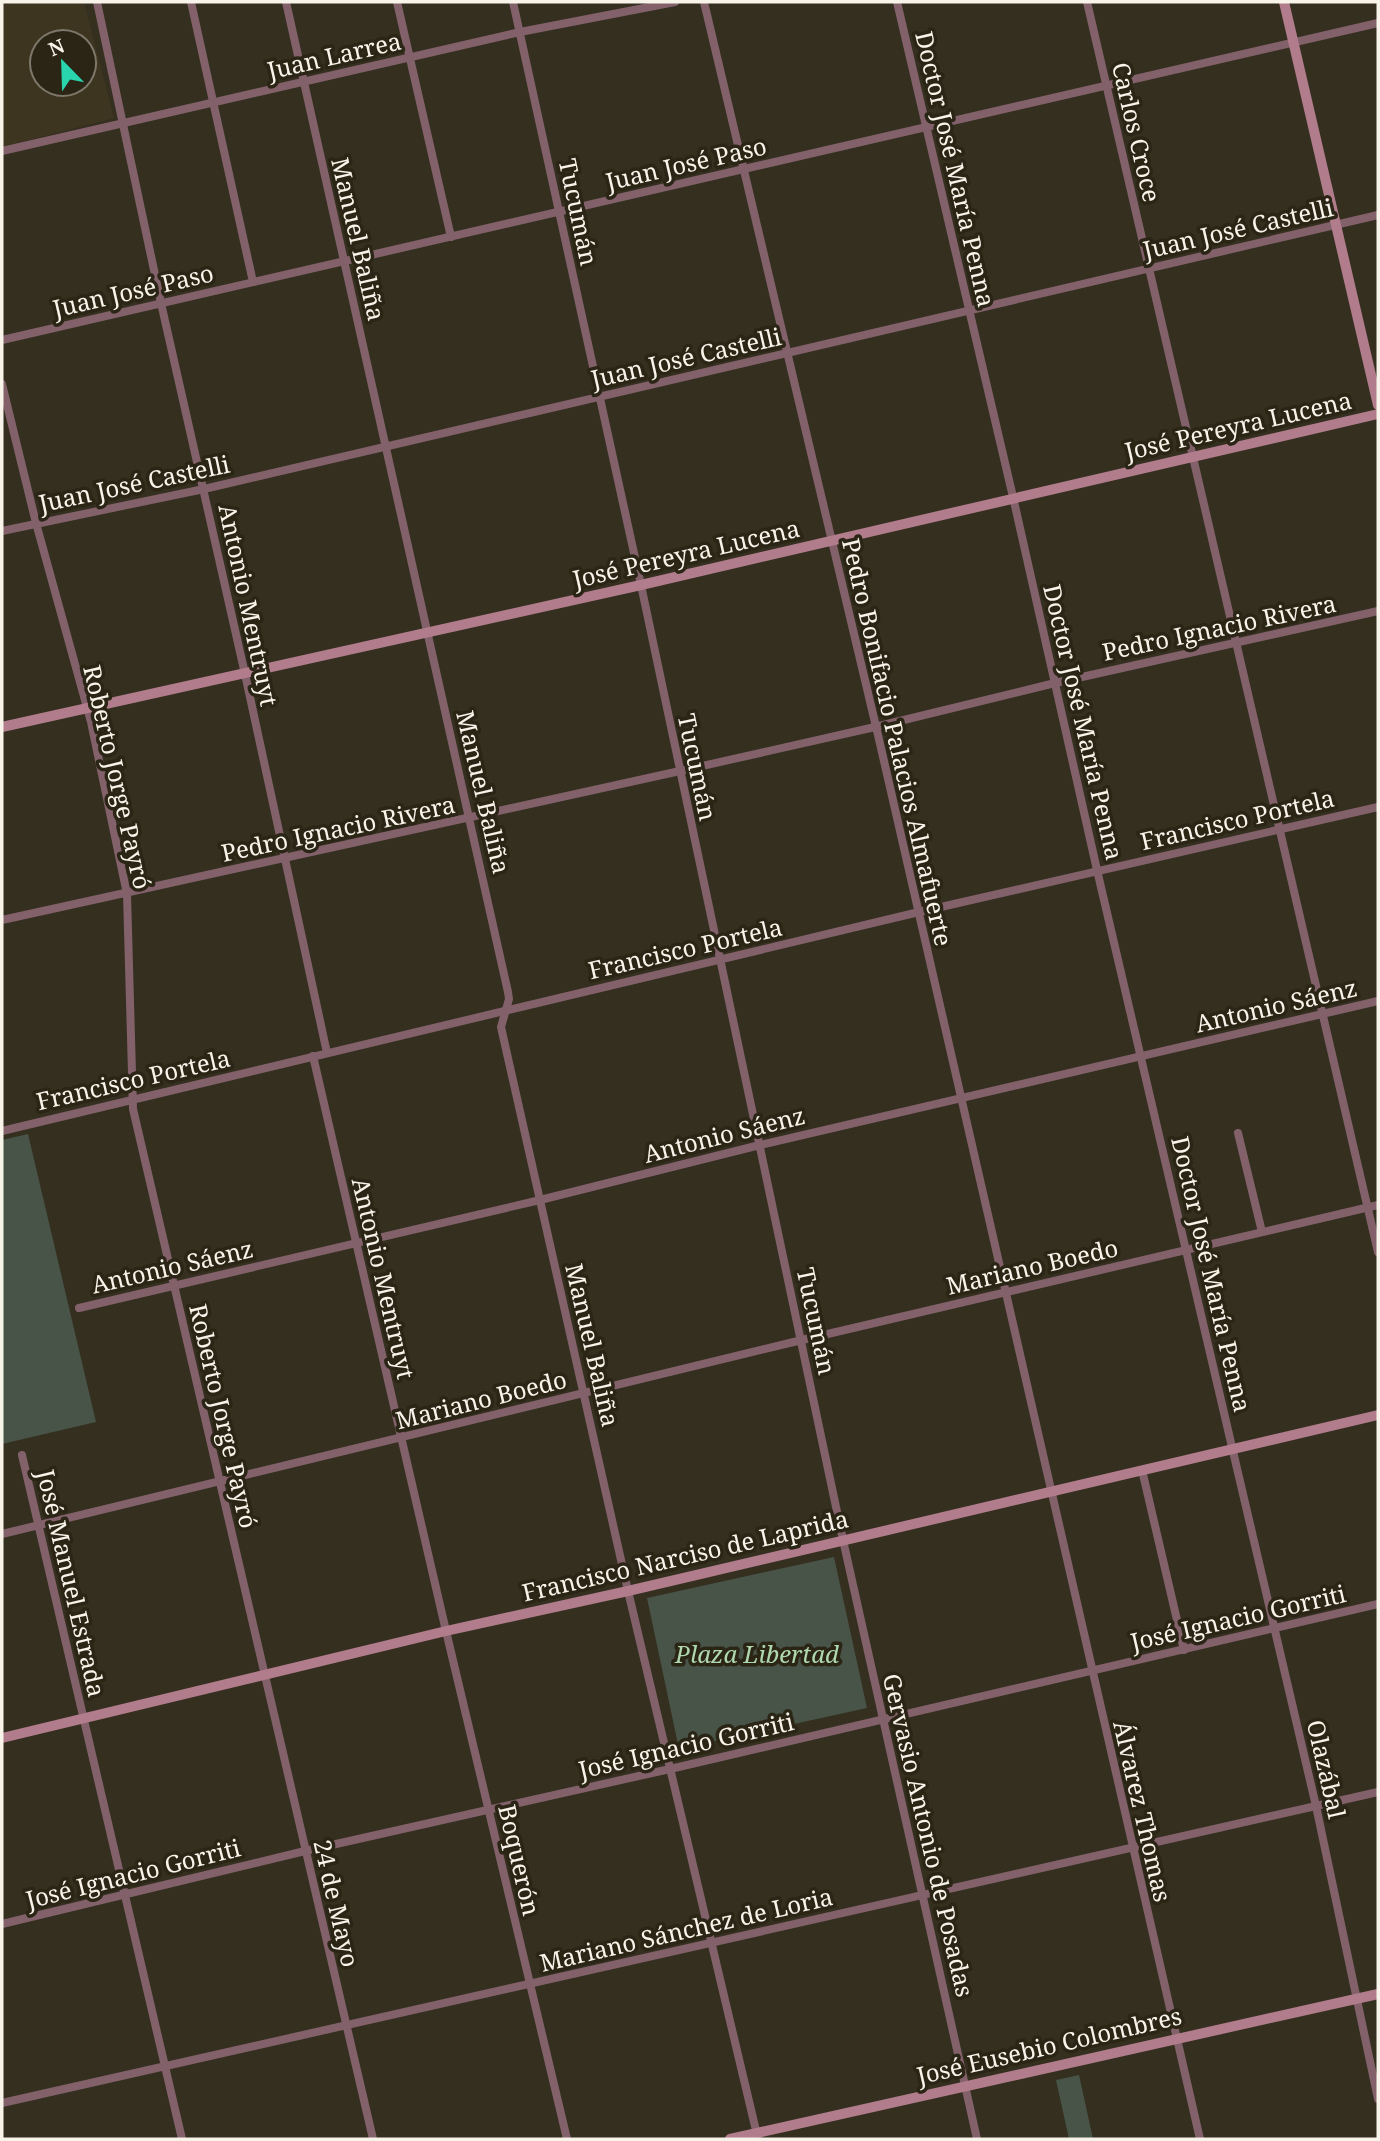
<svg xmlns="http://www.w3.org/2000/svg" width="1380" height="2141" viewBox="0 0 1380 2141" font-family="'Noto Serif',serif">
<rect width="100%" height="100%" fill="#352f20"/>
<path fill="#3e3520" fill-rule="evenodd" d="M2 2H84L114 118 2 147ZM42 42H84V84H42Z"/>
<g fill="#475447">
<path d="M28 1134 96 1422 2 1444V1140Z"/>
<path d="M834 1557 867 1708 679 1749 647 1598Z"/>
<path d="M1079 2075 1093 2139H1069L1056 2080Z"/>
</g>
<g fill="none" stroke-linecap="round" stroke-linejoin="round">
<g stroke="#82616a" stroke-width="8">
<path d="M97 2 161 303 245 674 327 1053"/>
<path d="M191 2 253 282"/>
<path d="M286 2 508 992 509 999 501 1027 628 1591 758 2139"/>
<path d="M397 2 451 237"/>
<path d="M513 2 641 585 843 1540 977 2139"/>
<path d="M704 2 878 735 1200 2139"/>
<path d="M897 2 1013 497 1097 870 1316 1806 1378 2099"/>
<path d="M1087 2 1378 1252"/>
<path d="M2 151 520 32 675 2"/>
<path d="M2 340 1378 23"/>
<path d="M2 384 36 523 91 722 127 894 133 1109 373 2139"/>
<path d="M2 531 204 489 1378 215"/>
<path d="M2 920 680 771 875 727 1055 683 1378 611"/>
<path d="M313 1056 446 1631 567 2139"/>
<path d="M2 1131 919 912 1378 807"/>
<path d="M1238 1133 1262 1232"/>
<path d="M79 1308 540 1200 760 1145 1378 1001"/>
<path d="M22 1455 182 2139"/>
<path d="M1142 1470 1184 1650"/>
<path d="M2 1534 802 1340 1378 1205"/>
<path d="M2 1924 305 1851 670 1769 1378 1604"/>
<path d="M2 2103 1378 1792"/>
</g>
<g stroke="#b17c8b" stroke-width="10">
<path d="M1284 2 1378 405"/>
<path d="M2 727 641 585 1378 414"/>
<path d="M2 1738 446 1631 628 1591 1378 1415"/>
<path d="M730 2139 1378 1994"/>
</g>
</g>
<g text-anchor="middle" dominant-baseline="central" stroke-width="7" stroke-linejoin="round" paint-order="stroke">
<g font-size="24" fill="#f8f4ea" stroke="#2b2516">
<text transform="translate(334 55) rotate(-13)">Juan Larrea</text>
<text transform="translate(1137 132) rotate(77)">Carlos Croce</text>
<text transform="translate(686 163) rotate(-13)">Juan José Paso</text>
<text transform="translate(956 169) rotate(77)">Doctor José María Penna</text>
<text transform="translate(579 212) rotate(78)">Tucumán</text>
<text transform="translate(1238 228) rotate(-13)">Juan José Castelli</text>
<text transform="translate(359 239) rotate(77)">Manuel Baliña</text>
<text transform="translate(133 290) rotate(-13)">Juan José Paso</text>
<text transform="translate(686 357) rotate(-13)">Juan José Castelli</text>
<text transform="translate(1238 425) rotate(-13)">José Pereyra Lucena</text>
<text transform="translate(134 483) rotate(-12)">Juan José Castelli</text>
<text transform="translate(686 553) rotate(-13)">José Pereyra Lucena</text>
<text transform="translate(249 605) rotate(78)">Antonio Mentruyt</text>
<text transform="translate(1219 627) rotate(-12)">Pedro Ignacio Rivera</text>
<text transform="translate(1084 722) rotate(77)">Doctor José María Penna</text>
<text transform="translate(898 742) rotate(77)">Pedro Bonifacio Palacios Almafuerte</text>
<text transform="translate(698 767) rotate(78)">Tucumán</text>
<text transform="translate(118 777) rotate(77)">Roberto Jorge Payró</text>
<text transform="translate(484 792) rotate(77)">Manuel Baliña</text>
<text transform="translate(1237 819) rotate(-13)">Francisco Portela</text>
<text transform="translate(338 828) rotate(-12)">Pedro Ignacio Rivera</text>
<text transform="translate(685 948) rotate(-13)">Francisco Portela</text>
<text transform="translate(1276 1005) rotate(-13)">Antonio Sáenz</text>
<text transform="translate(133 1079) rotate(-13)">Francisco Portela</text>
<text transform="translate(724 1134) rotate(-14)">Antonio Sáenz</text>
<text transform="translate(172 1266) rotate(-13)">Antonio Sáenz</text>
<text transform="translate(1032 1266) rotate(-13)">Mariano Boedo</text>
<text transform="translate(1212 1274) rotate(77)">Doctor José María Penna</text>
<text transform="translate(384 1278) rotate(77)">Antonio Mentruyt</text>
<text transform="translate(817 1321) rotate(78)">Tucumán</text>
<text transform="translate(593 1345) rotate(77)">Manuel Baliña</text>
<text transform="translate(481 1399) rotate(-14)">Mariano Boedo</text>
<text transform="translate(224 1416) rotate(77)">Roberto Jorge Payró</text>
<text transform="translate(685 1555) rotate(-13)">Francisco Narciso de Laprida</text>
<text transform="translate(72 1583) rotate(77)">José Manuel Estrada</text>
<text transform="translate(1238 1617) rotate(-13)">José Ignacio Gorriti</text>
<text transform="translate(686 1745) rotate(-13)">José Ignacio Gorriti</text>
<text transform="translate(1327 1769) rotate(77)">Olazábal</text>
<text transform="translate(1143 1811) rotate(77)">Álvarez Thomas</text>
<text transform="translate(929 1835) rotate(77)">Gervasio Antonio de Posadas</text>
<text transform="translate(520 1860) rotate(77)">Boquerón</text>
<text transform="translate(133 1873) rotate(-14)">José Ignacio Gorriti</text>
<text transform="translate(337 1903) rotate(77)">24 de Mayo</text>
<text transform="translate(686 1929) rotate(-13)">Mariano Sánchez de Loria</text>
<text transform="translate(1049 2045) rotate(-13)">José Eusebio Colombres</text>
</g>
<g font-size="24" font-style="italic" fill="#afd8af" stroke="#2b2516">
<text x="757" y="1653">Plaza Libertad</text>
</g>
</g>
<rect width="1380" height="2141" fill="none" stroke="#f8f4ea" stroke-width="7"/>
<g transform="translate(63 63) rotate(337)"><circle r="33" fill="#2b2516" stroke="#7d786b" stroke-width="2"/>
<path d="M0-5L12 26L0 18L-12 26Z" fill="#29d5ac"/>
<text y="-10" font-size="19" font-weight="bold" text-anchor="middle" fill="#f8f4ea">N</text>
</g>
</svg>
